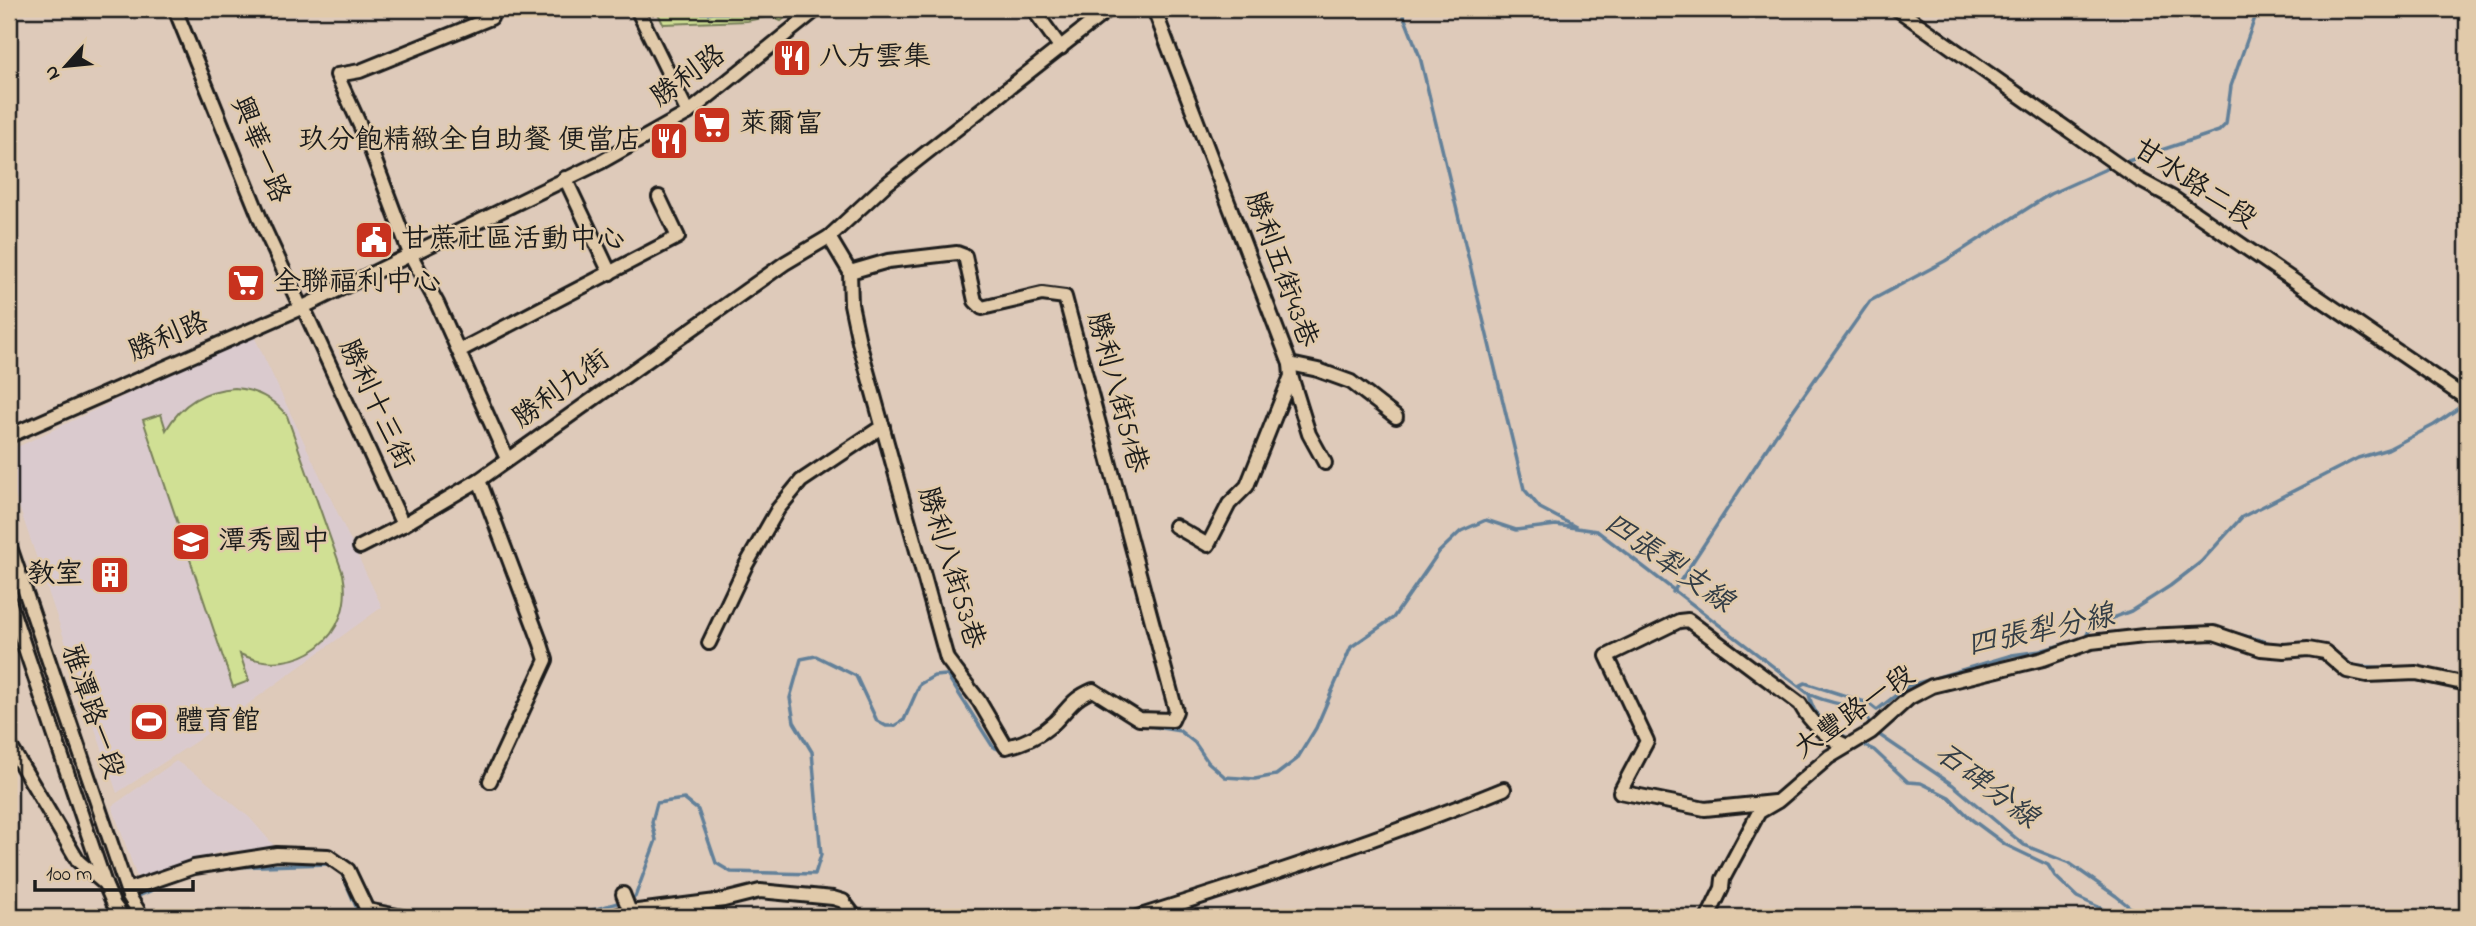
<svg xmlns="http://www.w3.org/2000/svg" width="2476" height="926" viewBox="0 0 2476 926" font-family="'Indie Flower','LXGW WenKai TC',sans-serif">
<rect width="100%" height="100%" fill="#decaba"/>
<filter id="ink" filterUnits="userSpaceOnUse"><feTurbulence type="fractalNoise" baseFrequency=".0143" numOctaves="2"/><feDisplacementMap in="SourceGraphic" scale="14" xChannelSelector="R" yChannelSelector="G"/><feConvolveMatrix kernelMatrix="1 2 1 2 8 2 1 2 1" color-interpolation-filters="sRGB"/></filter>
<g filter="url(#ink)">
<g fill="#dacace">
<path d="M253 334 382 607 201 738 117 793 9 477V451Z"/>
<path d="M176 761 203 779 249 817 277 849 223 851 138 880 112 806Z"/>
</g>
<g fill="#d0e094" stroke="#767e58" stroke-width="2">
<path d="M656 9H796L781 21 770 16 747 21 663 24Z"/>
<path d="M235 388C257 390 274 399 287 416L343 574C356 636 297 680 240 654L249 681 233 687 143 420 161 414 166 430C182 403 204 390 235 388Z"/>
</g>
<g fill="none" stroke-linecap="round" stroke-linejoin="round">
<g stroke="#628099" stroke-width="3.5">
<path d="M680 9 687 13H746L782 9"/>
<path d="M1401 9 1420 57 1524 489 1540 508 1576 527"/>
<path d="M2122 163 2219 131 2226 124 2231 86 2258 9"/>
<path d="M1673 592 1775 436 1870 301 1945 261 2050 194 2115 165"/>
<path d="M2144 630 2206 627"/>
<path d="M2224 630 2270 643 2288 645"/>
<path d="M2086 637 2091 626 2131 611 2170 586 2201 562 2242 517 2358 458 2388 449 2434 425 2466 403"/>
<path d="M2330 650 2353 666 2394 668"/>
<path d="M2447 674 2467 677"/>
<path d="M1799 686 1805 683 1868 703 1877 710 1908 686 2012 655 2040 651 2088 637"/>
<path d="M1809 694C1813 718 1831 730 1852 740"/>
<path d="M1089 696 1136 724"/>
<path d="M1143 725 1180 731 1195 743 1208 762 1225 777 1255 779 1276 775 1297 759 1316 728 1351 647 1393 618 1439 552 1461 531 1486 520 1516 530 1556 525 1597 531 1809 694C1826 703 1843 704 1862 709L1875 732 1953 785 2024 845 2069 863 2116 896 2142 917"/>
<path d="M1859 743 1874 750 1908 782 1921 783 1949 797 1971 819 2006 845 2048 865 2055 876 2077 897 2120 917"/>
<path d="M233 867 330 864"/>
<path d="M340 869 358 911 365 917"/>
<path d="M134 898 185 876"/>
<path d="M628 900 635 897 656 840 652 822 657 803 684 799 698 810 716 863 731 872 815 874 821 855 812 752 794 722 790 698 801 659 816 656 856 676 877 721 886 726H894L904 720 920 684 934 676 947 675 993 747 1003 751"/>
<path d="M805 901 842 906"/>
<path d="M87 917 111 907"/>
<path d="M569 917 621 902"/>
</g>
<g stroke="#1c1c1c" stroke-width="18">
<g id="minor">
<path d="M175 9 264 228 301 308 304 309 403 525"/>
<path d="M487 9 491 18 360 71 337 75 369 145 410 254 437 303 507 459"/>
<path d="M637 9 688 113"/>
<path d="M1033 9 1061 48"/>
<path d="M1154 9 1290 364 1291 376 1247 486 1229 504 1208 545 1175 526"/>
<path d="M1897 9 2138 179 2173 198 2467 399"/>
<path d="M565 178 610 273"/>
<path d="M829 237 850 272 851 304 859 342 947 659 979 701 1006 747C1025 743 1041 735 1055 722 1071 706 1072 699 1093 690L1139 719 1172 720 1176 711 1065 297 1042 294 982 308 975 301 965 256 957 253 888 261 850 272"/>
<path d="M459 351 678 237 659 197"/>
<path d="M1290 364 1318 370 1351 382 1396 417"/>
<path d="M1291 376 1309 434 1325 463"/>
<path d="M9 436 301 308 601 162 688 113 817 9"/>
<path d="M479 480 541 644 546 660 490 781"/>
<path d="M9 544 129 896 142 917"/>
<path d="M360 547 403 525 479 480 785 263 829 237 884 186 1109 9"/>
<path d="M9 601 105 884 114 905 123 917"/>
<path d="M709 643 746 565 778 509 801 481 883 426"/>
<path d="M9 744 78 861 105 884"/>
<path d="M1774 802 1705 809 1620 792 1647 741 1607 656 1679 621 1688 620 1800 704C1811 724 1826 737 1847 746"/>
<path d="M127 890 194 867 277 854 328 856 348 870 367 910 403 917"/>
<path d="M623 894 630 912"/>
<path d="M612 917 630 912 724 900 760 891 833 898 843 901 855 917"/>
<path d="M1137 917C1261 878 1384 838 1504 789"/>
<path d="M1708 917 1722 888 1723 879 1759 812 1778 801 1829 757 1871 732 1909 698 1932 686 2043 659 2091 642 2144 636 2214 633 2261 649 2284 651 2308 649 2325 652 2347 671 2367 675 2416 673 2467 684"/>
</g>
</g>
<use href="#minor" stroke="#e1caaa" stroke-width="12"/>
</g>
</g>
<defs>
<g id="restaurant-square" transform="scale(2.0125)"><rect x="-9" y="-9" width="18" height="18" rx="4" fill="#c8321e" stroke="#e1caaa"/><path d="M-5-6h1v4h1v-4h1v4h1v-4h1v5L-1.5 .5V6h-2V.5L-5-1ZM5-6V6H3V1.5H1.5Q1.5-4 5-6Z" fill="#fff"/></g>
<g id="supermarket-square" transform="scale(2.0125)"><rect x="-9" y="-9" width="18" height="18" rx="4" fill="#c8321e" stroke="#e1caaa"/><path d="M-6-5.5h2.5l.6 2H6L4.5 2H-2.5L-4.4-4H-6ZM-1.5 3.2a1.3 1.3 0 1 0 .1 0ZM3 3.2a1.3 1.3 0 1 0 .1 0Z" fill="#fff"/></g>
<g id="civic-square" transform="scale(2.0125)"><rect x="-9" y="-9" width="18" height="18" rx="4" fill="#c8321e" stroke="#e1caaa"/><path d="M-.6-6.5H3V-4.5H.6V-3L4-1V1h2V6H-6V1h2V-1L-.6-3ZM-1.2 2.5V6h2.4V2.5Z" fill="#fff"/></g>
<g id="school-square" transform="scale(2.0125)"><rect x="-9" y="-9" width="18" height="18" rx="4" fill="#c8321e" stroke="#e1caaa"/><path d="M0-5L7-2L0 1L-7-2ZM-4 1L0 2.5L4 1V4Q0 6-4 4Z" fill="#fff"/></g>
<g id="building-square" transform="scale(2.0125)"><rect x="-9" y="-9" width="18" height="18" rx="4" fill="#c8321e" stroke="#e1caaa"/><path d="M-4-6H4V6H1V3H-1V6H-4ZM-2.5-4.3h1.7v1.8h-1.7ZM.8-4.3h1.7v1.8H.8ZM-2.5-1h1.7V.8h-1.7ZM.8-1h1.7V.8H.8Z" fill="#fff"/></g>
<g id="stadium-square" transform="scale(2.0125)"><rect x="-9" y="-9" width="18" height="18" rx="4" fill="#c8321e" stroke="#e1caaa"/><path d="M0-5a6.5 5 0 1 0 0 10a6.5 5 0 1 0 0-10ZM-3.5-1.8h7v3.6h-7Z" fill="#fff"/></g>
</defs>
<g fill-rule="evenodd">
<use href="#restaurant-square" x="792" y="58"/>
<use href="#supermarket-square" x="712" y="125"/>
<use href="#restaurant-square" x="669" y="141"/>
<use href="#civic-square" x="374" y="240"/>
<use href="#supermarket-square" x="246" y="283"/>
<use href="#school-square" x="191" y="542"/>
<use href="#building-square" x="110" y="575"/>
<use href="#stadium-square" x="149" y="722"/>
</g>
<g text-anchor="middle" dominant-baseline="central" stroke-width="5" stroke-linejoin="round" paint-order="stroke">
<g font-size="28" fill="#1c1c1c" stroke="#e1caaa" text-anchor="start">
<text x="819" y="58">八方雲集</text>
<text x="739" y="125">萊爾富</text>
<text x="642" y="141" text-anchor="end">玖分飽精緻全自助餐 便當店</text>
<text x="401" y="240">甘蔗社區活動中心</text>
<text x="273" y="283">全聯福利中心</text>
<text x="218" y="542">潭秀國中</text>
<text x="83" y="575" text-anchor="end">教室</text>
<text x="176" y="722">體育館</text>
</g>
<g font-size="28" fill="#1c1c1c" stroke="#e1caaa">
<text transform="translate(689 77) rotate(-36)">勝利路</text>
<text transform="translate(259 150) rotate(68)">興華一路</text>
<text transform="translate(2194 185) rotate(33)">甘水路二段</text>
<text transform="translate(1280 270) rotate(70)">勝利五街43巷</text>
<text transform="translate(169 338) rotate(-23)">勝利路</text>
<text transform="translate(562 390) rotate(-36)">勝利九街</text>
<text transform="translate(1116 393) rotate(75)">勝利八街51巷</text>
<text transform="translate(375 405) rotate(65)">勝利十三街</text>
<text transform="translate(950 568) rotate(73)">勝利八街53巷</text>
<text transform="translate(91 712) rotate(71)">雅潭路一段</text>
<text transform="translate(1855 713) rotate(-35)">大豐路一段</text>
</g>
<g font-size="30" font-style="italic" fill="#333d46" stroke="#e1caaa">
<text transform="translate(1668 564) rotate(35)">四張犁支線</text>
<text transform="translate(2041 632) rotate(-12)">四張犁分線</text>
<text transform="translate(1986 787) rotate(37)">石碑分線</text>
</g>
</g>
<rect width="2476" height="926" fill="none" stroke="#e1caaa" stroke-width="35"/>
<rect x="18" y="18" width="2441" height="891" fill="none" stroke="#1c1c1c" stroke-width="2.5" filter="url(#ink)"/>
<g transform="translate(66 66) rotate(243)" stroke="#e1caaa" stroke-width="5" paint-order="stroke">
<path d="M0-5L12 26L0 18L-12 26Z" fill="#1c1c1c"/>
<text y="-10" font-size="19" font-weight="bold" text-anchor="middle" fill="#1c1c1c">N</text>
</g>
<path d="M35 880v10h158v-10" fill="none" stroke="#1c1c1c" stroke-width="3.5"/>
<text x="46" y="880" font-size="21" fill="#1c1c1c" stroke="#e1caaa" stroke-width="5" paint-order="stroke">100 m</text>
</svg>
